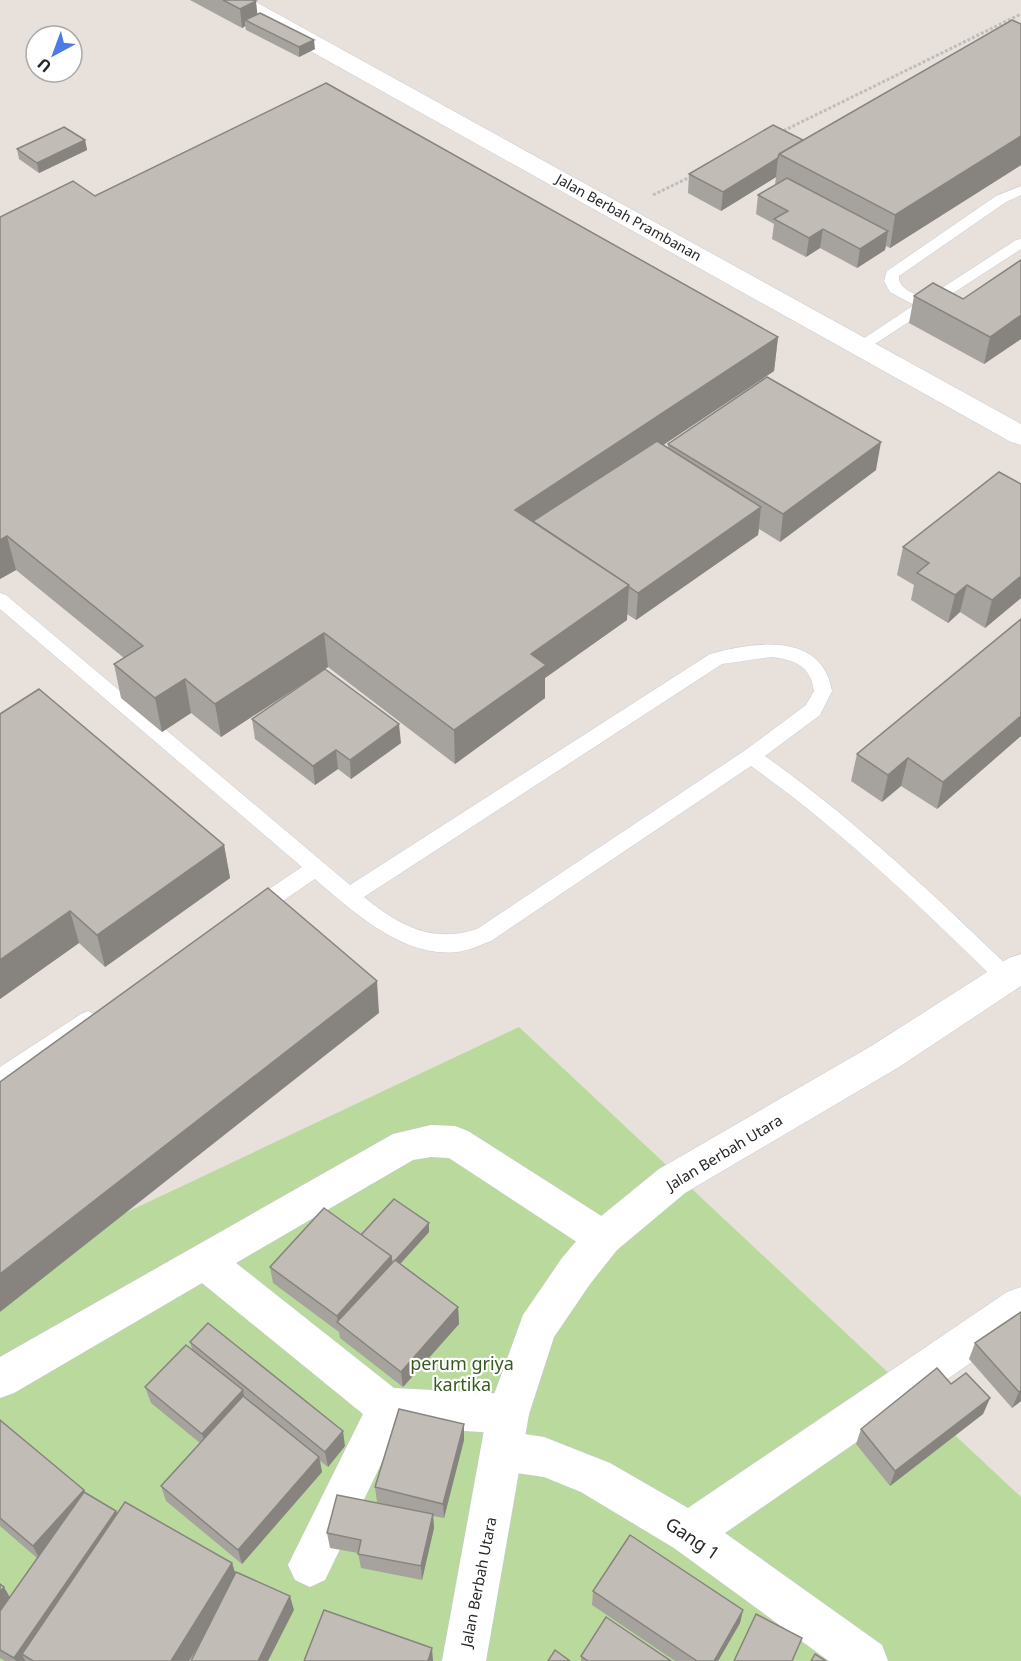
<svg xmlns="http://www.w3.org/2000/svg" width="1021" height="1661" viewBox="0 0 1021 1661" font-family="'Noto Sans',sans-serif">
<rect width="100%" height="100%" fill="#e8e0da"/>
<path fill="#b9da9c" d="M519 1027 1021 1497V1661H0V1272Z"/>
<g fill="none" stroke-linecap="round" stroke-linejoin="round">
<g stroke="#c6cbd4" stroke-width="1">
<g id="service">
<path d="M1021 186V195L1006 202 899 276C898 289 914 293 925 299L1016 240 1021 239V249L867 349H857L854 346 857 343 914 305 890 292 884 281 887 271 996 196Z"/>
<path d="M0 593 6 595 350 885 710 654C753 642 822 631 832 691L820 715 765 756C854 819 934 895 1013 971L1016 977 1013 983 1006 985 999 983C920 906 840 829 751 766L491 941C480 945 468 951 456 952 403 958 351 910 315 879L262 915 255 917 248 915 245 909 248 903 302 867 0 609ZM771 657C795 660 810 665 814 691L806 705 744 751 477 929C432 944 398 925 364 897L722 664Z"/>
<path d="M88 1011 95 1014 99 1020 95 1026 8 1084 0 1087V1067L81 1014Z"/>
</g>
</g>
<g stroke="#c6cbd4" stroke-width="1">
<path id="minor" d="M431 1125 455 1126 468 1131 617 1226 622 1238 617 1250 603 1255 589 1250 449 1158 431 1157 413 1160 236 1263 394 1388 508 1394 523 1400 529 1414 523 1428 512 1432 544 1437 610 1463 688 1508 1007 1292 1021 1287V1328L725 1533 882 1645 888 1661H829L674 1548 581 1492 544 1477 502 1471 487 1465 481 1451 487 1437 497 1433 399 1427 325 1580 310 1587 295 1580 288 1565 363 1414 202 1283 14 1393 0 1398V1357L393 1134Z"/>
</g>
<g stroke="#c6cbd4" stroke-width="1">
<path id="tertiary" d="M225 0H252L1021 424V445L1011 442 228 5Z"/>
</g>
<g stroke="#c6cbd4" stroke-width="1">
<path id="secondary" d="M1021 954V986L899 1067 685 1193 617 1250 590 1284 554 1337 529 1414 486 1661H442L487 1414 523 1315 562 1258 589 1226 659 1169 873 1045 1009 958Z"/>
</g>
<g stroke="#bebebe" stroke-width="3" stroke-dasharray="3 2" stroke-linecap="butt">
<path d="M779 133 1021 14"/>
<path d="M653 195 692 176"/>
</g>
<use href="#service" fill="#fff" fill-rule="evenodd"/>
<use href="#minor" fill="#fff" fill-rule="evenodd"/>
<use href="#tertiary" fill="#fff" fill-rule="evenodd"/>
<use href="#secondary" fill="#fff" fill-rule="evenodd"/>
</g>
<g fill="#a6a29d">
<path d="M190 0H253L257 14 315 49 299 57 246 30 245 26 242 28Z"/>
<path d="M1021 24V165L890 248 886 246 885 250 857 268 820 248 806 257 772 239 774 224 756 214 758 195 775 185 776 177 721 211 688 193 689 174 803 140Z"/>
<path d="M85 140 87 150 39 173 19 159 17 149Z"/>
<path d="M95 196 778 337 774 371 663 445 668 448V444L876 470 780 542 759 529 758 535 636 620 627 614V620L545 678V698L455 764 328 667 221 737 191 713 162 732 121 698 114 664 124 658 16 570 0 579V217Z"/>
<path d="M1021 260V339L984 364 909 323 914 296 963 299Z"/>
<path d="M1021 484V598L985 628 960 612 948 623 911 600 914 585 897 575 903 547Z"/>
<path d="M1021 619V736L937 809 901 786 882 802 851 781 857 754Z"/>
<path d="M0 714 224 845 230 878 105 967 79 943 0 999Z"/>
<path d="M252 719 401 743 351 779 338 769 315 785 255 739Z"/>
<path d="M429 1223V1232L400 1264 458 1307 459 1324 403 1387 340 1338 339 1332 273 1283 270 1267 361 1235Z"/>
<path d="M1021 1312V1401L1012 1408 969 1359 975 1343Z"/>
<path d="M190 1342 345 1446 328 1467 320 1461 322 1472 242 1564 166 1501 161 1486 200 1443 151 1403 145 1387 192 1349Z"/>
<path d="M951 1384 990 1398 983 1414 890 1486 856 1444 861 1429Z"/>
<path d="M0 1420 86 1493 116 1511 117 1514 232 1563 235 1573 294 1610 197 1649 189 1661H5L0 1658V1584L10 1597 37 1558 0 1526Z"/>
<path d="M464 1440 444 1518 433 1516 434 1528 422 1580 361 1568 358 1553 330 1548 327 1533 392 1506 377 1502 375 1487Z"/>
<path d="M593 1591 743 1610 740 1623 718 1661H675L592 1605Z"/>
<path d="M581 1656 671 1661H581Z"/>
</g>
<g fill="#87847f">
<path d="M256 1 258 20H245V26L242 28 240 9Z"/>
<path d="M314 40 315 49 299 57V47Z"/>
<path d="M1021 136V165L890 248 895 215Z"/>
<path d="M85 140 87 150 39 173 37 163Z"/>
<path d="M778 158 776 177 721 211 723 192Z"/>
<path d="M823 229 820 248 806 257 809 238Z"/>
<path d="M888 231 885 250 857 268 860 249Z"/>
<path d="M1021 315V339L984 364 990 337Z"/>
<path d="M778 337 774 371 533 532 515 510Z"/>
<path d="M881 442 876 470 780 542 783 514Z"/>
<path d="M761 507 758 535 636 620 638 593Z"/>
<path d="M7 536 16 570 0 579V540Z"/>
<path d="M1021 576V598L985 628 992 600Z"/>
<path d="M629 585 627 620 545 678V698L455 764 454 730 531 654Z"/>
<path d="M967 585 960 612 948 623 955 595Z"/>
<path d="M324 633 328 667 221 737 215 704Z"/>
<path d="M185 679 191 713 162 732 155 698Z"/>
<path d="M1021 716V736L937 809 943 782Z"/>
<path d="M399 724 401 743 351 779 350 760Z"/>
<path d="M336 750 338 769 315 785 313 766Z"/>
<path d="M908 758 901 786 882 802 888 775Z"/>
<path d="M224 845 230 878 105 967 97 935Z"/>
<path d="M70 911 79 943 0 999V960Z"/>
<path d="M377 981 379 1013 0 1312V1274Z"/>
<path d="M429 1223V1232L343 1327 338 1323 337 1316 391 1256Z"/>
<path d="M458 1307 459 1324 403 1387 401 1372Z"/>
<path d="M243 1390 246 1406 207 1449 202 1434Z"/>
<path d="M1021 1390V1401L1012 1408 1019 1392Z"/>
<path d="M990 1398 983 1414 890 1486 895 1471Z"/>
<path d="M464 1424V1440L444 1518 443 1504Z"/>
<path d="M343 1431 345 1446 328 1467 325 1452Z"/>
<path d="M319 1457 322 1472 242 1564 238 1550Z"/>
<path d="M84 1490 91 1505 40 1560 33 1546Z"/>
<path d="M116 1511 122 1525 22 1654 25 1661H16L14 1658Z"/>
<path d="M433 1514 434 1528 422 1580 421 1566Z"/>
<path d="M232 1563 238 1582 189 1661H171Z"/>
<path d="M4 1587 12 1601 0 1616V1592Z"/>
<path d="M290 1596 294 1610 268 1661H258Z"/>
<path d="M743 1610 740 1623 718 1661H714Z"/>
<path d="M432 1648 433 1661H428Z"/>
</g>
<g fill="#c1bcb6" stroke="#87847f" stroke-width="1.5">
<path d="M223 0H253L256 1 240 9Z"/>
<path d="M260 13 314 40 299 47 245 20Z"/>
<path d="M1012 20 1021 24V136L895 215 779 154Z"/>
<path d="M326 83 778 337 515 510 629 585 531 654 546 665 454 730 324 633 215 704 185 679 155 698 114 664 143 646 7 536 0 540V217L73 181 95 196Z"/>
<path d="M773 125 803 140 779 154 778 158 723 192 689 174Z"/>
<path d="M64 127 85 140 37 163 17 149Z"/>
<path d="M787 178 888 231 860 249 823 229 809 238 774 219 788 211 758 195Z"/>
<path d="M1021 260V315L990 337 914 296 933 283 963 299Z"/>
<path d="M767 377 881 442 783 514 668 444Z"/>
<path d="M657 441 761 507 638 593 628 586 629 585 533 521Z"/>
<path d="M999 472 1021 484V576L992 600 967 585 955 595 917 573 929 563 903 547Z"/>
<path d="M1021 619V716L943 782 908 758 888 775 857 754Z"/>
<path d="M325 669 399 724 350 760 336 750 313 766 252 719Z"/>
<path d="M39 689 224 845 97 935 70 911 0 960V714Z"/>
<path d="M268 888 377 981 0 1274V1082Z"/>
<path d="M394 1199 429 1223 392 1264 391 1256 361 1235Z"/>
<path d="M324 1208 391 1256 337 1316 270 1267Z"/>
<path d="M395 1260 458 1307 401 1372 337 1322Z"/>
<path d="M1021 1312V1390L1019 1392 975 1343Z"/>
<path d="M208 1323 343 1431 325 1452 190 1342Z"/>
<path d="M186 1345 243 1390 202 1434 145 1387Z"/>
<path d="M937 1368 951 1384 966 1373 990 1398 895 1471 861 1429Z"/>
<path d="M243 1396 319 1457 238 1550 161 1486Z"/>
<path d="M399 1409 464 1424 443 1504 375 1487Z"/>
<path d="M0 1420 84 1490 33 1546 0 1518Z"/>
<path d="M84 1492 116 1511 14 1658 0 1650V1611Z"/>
<path d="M337 1495 433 1514 421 1566 358 1554 361 1540 327 1533Z"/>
<path d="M125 1502 232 1563 171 1661H33L22 1654Z"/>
<path d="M630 1535 743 1610 714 1661H697L593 1591Z"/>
<path d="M236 1572 290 1596 258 1661H191Z"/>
<path d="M0 1584 4 1587 0 1592Z"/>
<path d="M324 1610 432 1648 428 1661H304Z"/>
<path d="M756 1614 802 1638 792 1661H734Z"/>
<path d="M606 1617 671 1661H588L581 1656Z"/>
<path d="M555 1650 570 1661H548Z"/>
<path d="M815 1654 826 1661H811Z"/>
</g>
<g text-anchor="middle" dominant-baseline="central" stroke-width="4.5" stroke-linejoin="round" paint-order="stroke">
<g font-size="14" fill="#272727" stroke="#fff">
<text transform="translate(629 217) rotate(29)">Jalan Berbah Prambanan</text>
</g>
<g font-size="15" fill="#272727" stroke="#fff">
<text transform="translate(724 1152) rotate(-31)">Jalan Berbah Utara</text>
<text transform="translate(478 1582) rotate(-79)">Jalan Berbah Utara</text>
</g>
<g font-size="18" fill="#355b21" stroke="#fff">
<text x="462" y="1363">perum griya<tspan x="462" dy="21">kartika</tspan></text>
</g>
<g font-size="18" fill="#272727" stroke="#fff">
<text transform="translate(693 1538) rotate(34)">Gang 1</text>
</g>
</g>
<g transform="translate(54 54) rotate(221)"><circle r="28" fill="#ffffff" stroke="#a9a9a9" stroke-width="1.5"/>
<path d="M0-4.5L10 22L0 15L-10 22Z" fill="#4b7ce5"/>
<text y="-9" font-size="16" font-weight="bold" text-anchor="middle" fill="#272727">U</text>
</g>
</svg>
